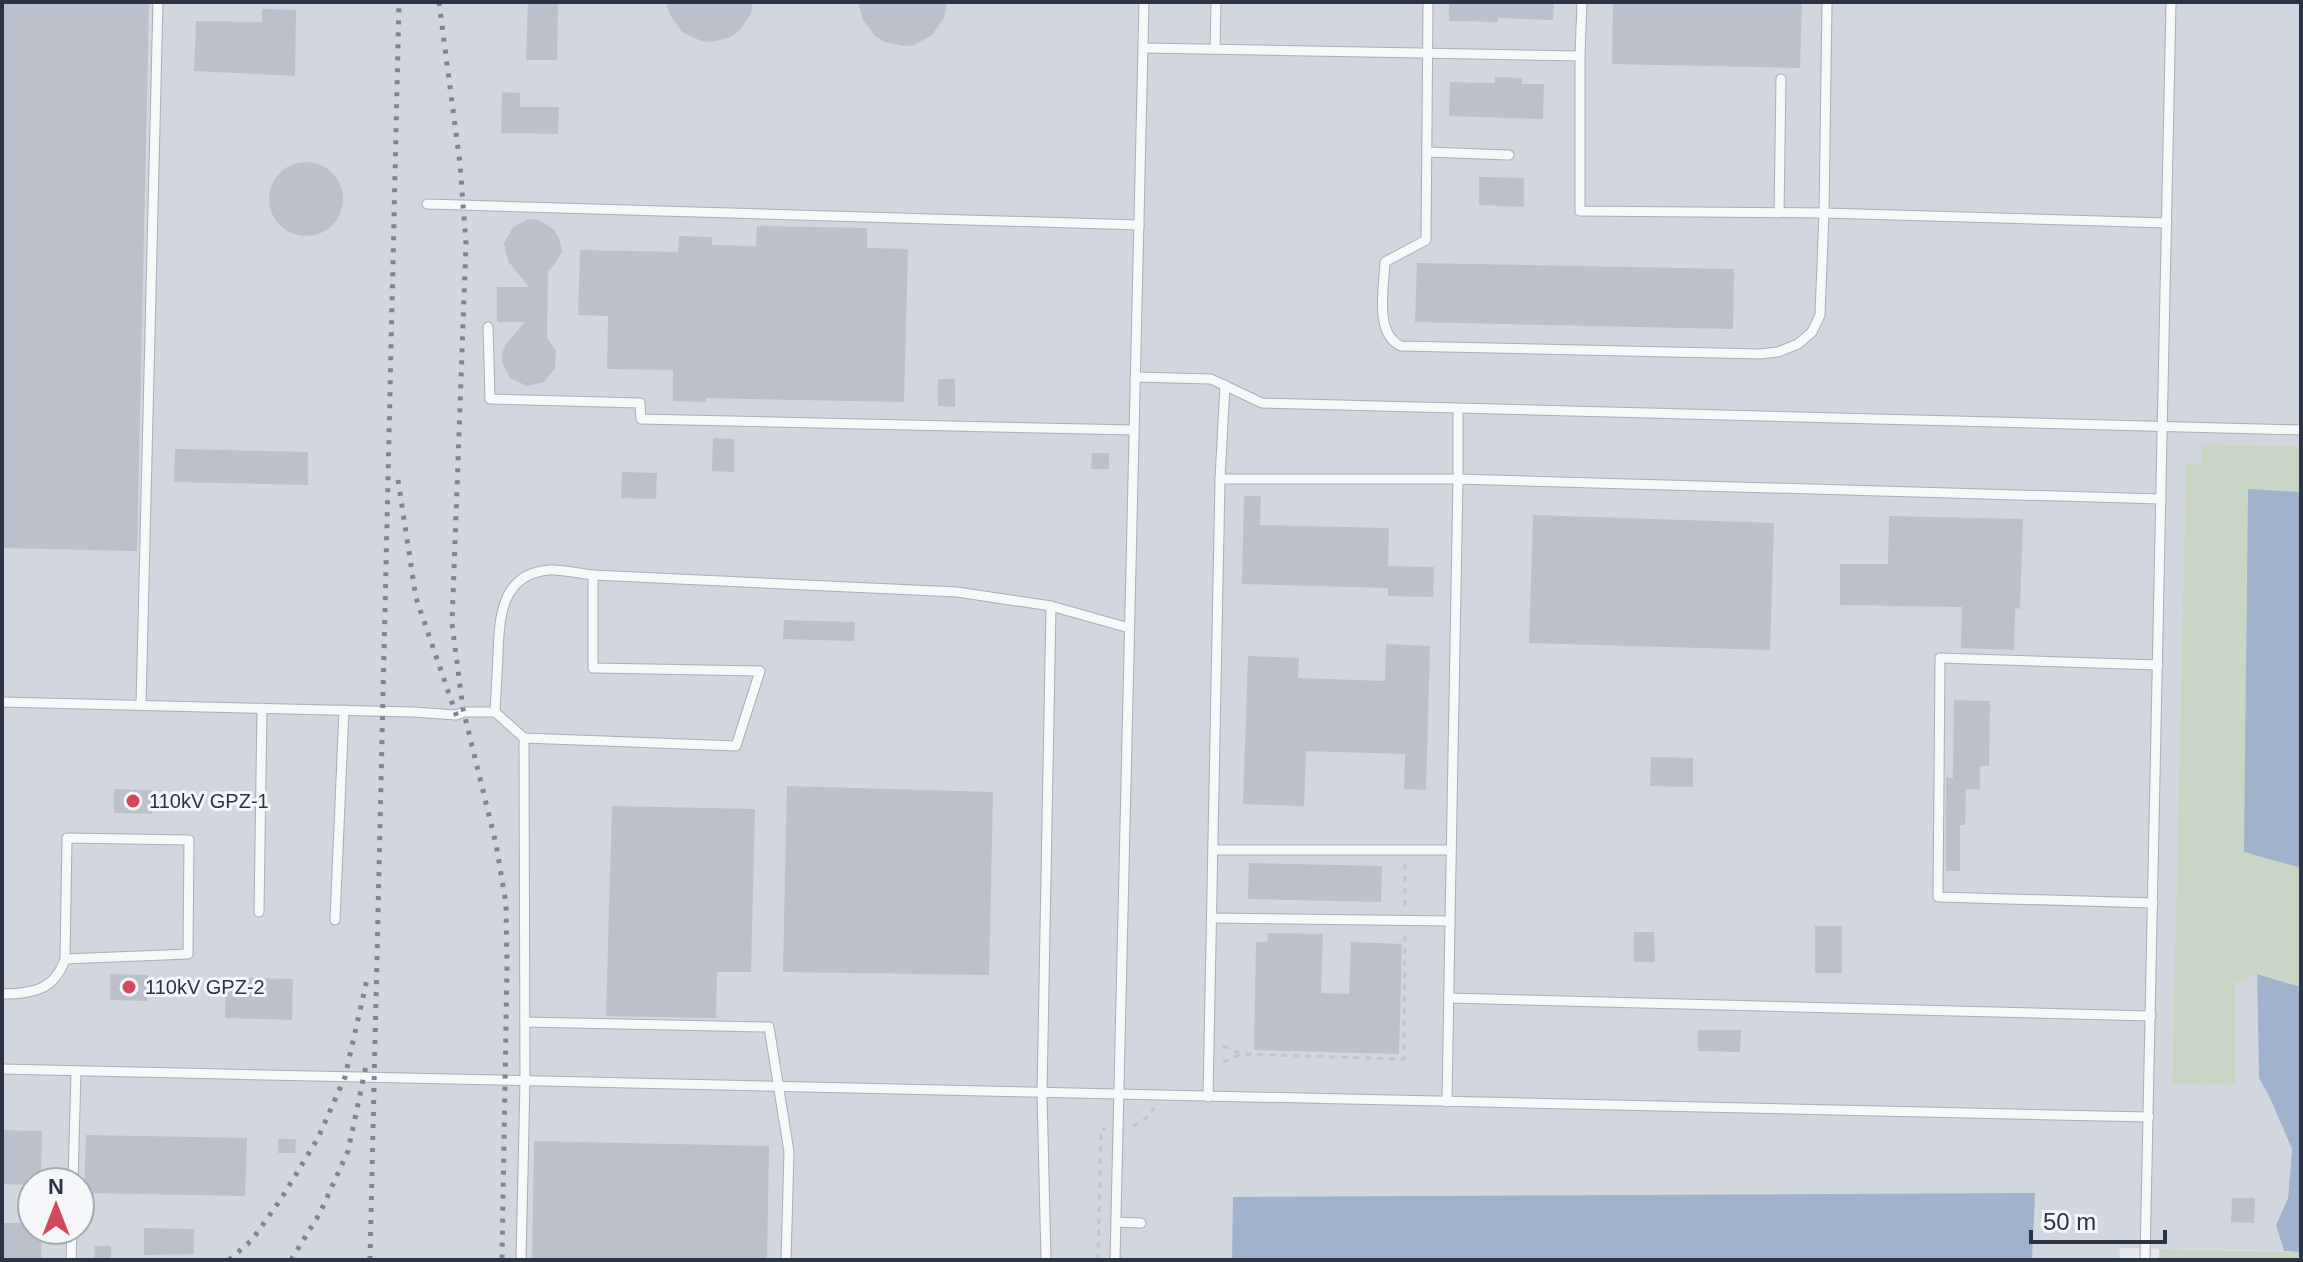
<svg xmlns="http://www.w3.org/2000/svg" width="2303" height="1262" viewBox="0 0 2303 1262" font-family="Helvetica,sans-serif">
<rect width="100%" height="100%" fill="#e4e7ec"/>
<path fill="#d2d6de" fill-rule="evenodd" d="M2 2H2301V446L2202 444V464H2186L2172 1083 2234 1085 2235 984 2257 974 2259 1078 2269 1096 2292 1149 2288 1198 2276 1225 2284 1251 2120 1248 2119 1260H2ZM32 1182H80V1230H32Z"/>
<g fill="#c9d6c5">
<path d="M2202 444 2301 446V987L2257 974 2235 984V1085L2172 1084 2186 463 2201 464Z"/>
<path d="M2159 1249 2301 1252V1260H2159Z"/>
</g>
<g fill="#9fb4cc">
<path d="M2248 489 2301 492V868L2244 852Z"/>
<path d="M2257 974 2301 987V1252L2284 1251 2276 1225 2288 1198 2292 1149 2269 1096 2259 1078Z"/>
<path d="M2035 1193 2032 1260H1232L1233 1197Z"/>
</g>
<g fill="#bbc0ca">
<path d="M2 2H149L137 551 2 548Z"/>
<path d="M528 2H558L557 60H526Z"/>
<path d="M666 2H753L751 13 740 30 731 37 711 42 701 41 682 32 670 15Z"/>
<path d="M858 2H947L944 18 932 35 914 45 904 46 884 42 875 36 863 20Z"/>
<path d="M1449 2H1554L1553 20 1498 18V22L1449 21Z"/>
<path d="M1613 2H1802L1800 68 1612 64Z"/>
<path d="M262 9 296 10 295 76 194 71 196 21 262 22Z"/>
<path d="M1495 77 1522 78V84H1544L1543 119 1449 116 1450 82 1495 83Z"/>
<path d="M502 92 520 93V107H559L558 134 501 133Z"/>
<circle cx="306" cy="199" r="37"/>
<path d="M1479 177 1524 178V207L1479 205Z"/>
<path d="M529 219 539 220 554 230 559 238 562 252 555 264 548 271 547 338 556 351 555 368 544 382 527 386 510 378 502 362V353L506 344 525 322H497V287H529L508 261 504 243 513 227Z"/>
<path d="M757 226 867 228V248L908 249 904 402 706 398V402L673 401V370L607 369 608 316 578 315 580 250 678 252 679 236 712 237V245L756 246Z"/>
<path d="M1417 263 1734 269 1733 329 1415 322Z"/>
<path d="M938 379H955V407L938 406Z"/>
<path d="M713 438 734 439V472L712 471Z"/>
<path d="M175 449 308 452V485L174 482Z"/>
<path d="M1092 453H1109V469H1091Z"/>
<path d="M622 472 657 473 656 499 621 498Z"/>
<path d="M1244 496H1261L1260 525 1389 528 1388 566 1434 567 1433 597 1388 596V588L1242 584Z"/>
<path d="M1533 515 1774 523 1770 650 1529 643Z"/>
<path d="M1889 516 2023 519 2020 609 2015 608 2014 650 1961 648 1962 607 1840 605V564H1888Z"/>
<path d="M784 620 855 622 854 641 783 639Z"/>
<path d="M1386 644 1430 646 1426 790 1404 789 1405 754 1306 751 1304 806 1243 804 1248 656 1299 658 1298 678 1385 681Z"/>
<path d="M1954 700 1990 701 1989 766H1980V790L1966 789 1965 825H1960V871H1946V777L1953 778Z"/>
<path d="M1651 757 1693 758V787L1650 786Z"/>
<path d="M787 786 993 792 989 975 783 972Z"/>
<path d="M114 789 152 790V814L114 813Z"/>
<path d="M612 806 755 809 751 972H717L716 1018 606 1016Z"/>
<path d="M1249 863 1382 866 1381 902 1248 899Z"/>
<rect x="1815" y="926" width="27" height="47"/>
<path d="M1634 932H1654L1655 962H1634Z"/>
<path d="M1268 933 1323 934 1321 993 1349 994 1351 942 1402 944 1399 1054 1254 1050 1256 942H1267Z"/>
<path d="M110 974 148 975 147 1001 110 1000Z"/>
<path d="M226 977 293 979 292 1020 225 1018Z"/>
<path d="M1698 1030H1741L1740 1052 1698 1051Z"/>
<path d="M2 1130 42 1131 41 1182H32V1185L2 1184Z"/>
<path d="M86 1135 247 1138 245 1196 84 1193Z"/>
<path d="M278 1139H296L295 1153H278Z"/>
<path d="M534 1141 769 1146 767 1260H532Z"/>
<path d="M2232 1198H2255L2254 1223 2231 1222Z"/>
<path d="M2 1223H32V1230H42L41 1260H2Z"/>
<path d="M144 1228 194 1229V1254L144 1255Z"/>
<path d="M95 1246H111V1260H94Z"/>
</g>
<g fill="none" stroke-linecap="round" stroke-linejoin="round">
<g stroke="#a9aeb7" stroke-width="11">
<g id="lane">
<path d="M1428 2 1426 240 1385 262C1384 287 1374 334 1401 346L1760 354 1778 352 1798 344 1812 332 1820 315 1824 213 1580 211V56"/>
<path d="M1827 2 1824 213 2167 223"/>
<path d="M1143 48 1580 56 1582 2"/>
<path d="M1215 49 1216 2"/>
<path d="M1427 152 1509 155"/>
<path d="M427 204 1139 225"/>
<path d="M1779 213 1781 79"/>
<path d="M488 327 490 399 640 403 641 419 1133 430"/>
<path d="M1135 377 1211 379 1262 403 2301 430"/>
<path d="M1225 385 1220 479H1458V409"/>
<path d="M2 702 413 712 456 715 464 712H495C496 693 497 674 498 656 499 618 501 573 550 570 563 569 580 574 593 575"/>
<path d="M141 705 158 2"/>
<path d="M495 712 524 738"/>
<path d="M1213 850H1451"/>
<path d="M2153 903 1938 897 1940 658 2158 665"/>
<path d="M259 912 262 708"/>
<path d="M1212 918 1450 921 1447 1102"/>
<path d="M335 920 344 710"/>
<path d="M1450 921 1458 479 2161 499"/>
<path d="M2 994C32 994 55 990 65 959L67 838 189 840 188 954 65 959"/>
<path d="M1449 998 2151 1016"/>
<path d="M525 1022 769 1027 789 1152 786 1260"/>
<path d="M2 1069 2149 1117"/>
<path d="M1208 1097 1220 479"/>
<path d="M73 1182 76 1071"/>
<path d="M1116 1222 1141 1223"/>
<path d="M71 1260 72 1230"/>
<path d="M521 1260 525 1081 524 738 736 746 760 671 593 668V575L957 592 1051 606 1129 628"/>
<path d="M1046 1260 1042 1093 1051 606"/>
<path d="M1115 1260 1144 2"/>
<path d="M2145 1260 2171 2"/>
</g>
</g>
<g stroke="#c2c5cb" stroke-width="3" stroke-dasharray="6 6" stroke-linecap="butt">
<path d="M1405 906V862"/>
<path d="M1223 1046 1241 1054"/>
<path d="M1223 1062 1241 1054 1404 1059 1405 934"/>
<path d="M1133 1126 1145 1119 1154 1108"/>
<path d="M1098 1260 1101 1129H1106"/>
</g>
<use href="#lane" stroke="#f7f8fa" stroke-width="9"/>
<g stroke="#7d8696" stroke-width="5" stroke-dasharray="4 8" stroke-linecap="butt">
<path d="M439 2 460 164 466 244 452 624 463 709 496 844 506 904 507 965 502 1260"/>
<path d="M398 480 416 598 458 720"/>
<path d="M229 1260 252 1240 281 1199 318 1138 345 1077 368 975"/>
<path d="M291 1260 320 1213 348 1151 366 1066"/>
<path d="M370 1260 399 2"/>
</g>
</g>
<g fill="#d1495b" stroke="#f4f6f9" stroke-width="3">
<circle cx="133" cy="801" r="8"/>
<circle cx="129" cy="987" r="8"/>
</g>
<g text-anchor="middle" dominant-baseline="central" stroke-width="6" stroke-linejoin="round" paint-order="stroke">
<g font-size="20" fill="#2b3445" stroke="#f4f6f9" text-anchor="start">
<text x="149" y="801">110kV GPZ-1</text>
<text x="145" y="987">110kV GPZ-2</text>
</g>
</g>
<rect width="2303" height="1262" fill="none" stroke="#2b3445" stroke-width="8"/>
<g transform="translate(56 1206)"><circle r="38" fill="#f4f6f9" stroke="#a4a8b1" stroke-width="2"/>
<path d="M0-6L14 30L0 20L-14 30Z" fill="#d1495b"/>
<text y="-12" font-size="22" font-weight="bold" text-anchor="middle" fill="#2b3445">N</text>
</g>
<path d="M2031 1230v12h134v-12" fill="none" stroke="#2b3445" stroke-width="4"/>
<text x="2043" y="1230" font-size="24" fill="#2b3445" stroke="#f4f6f9" stroke-width="6" paint-order="stroke">50 m</text>
</svg>
